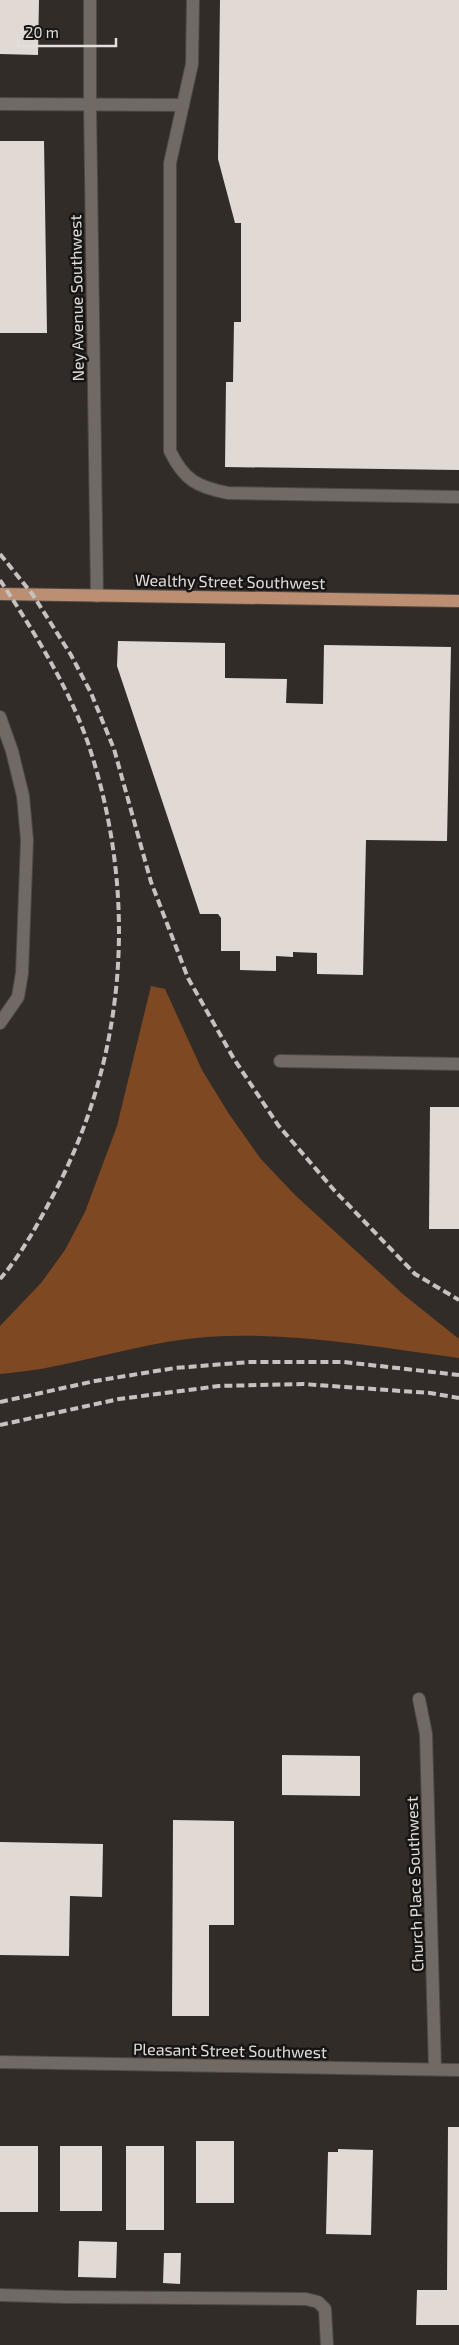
<svg xmlns="http://www.w3.org/2000/svg" width="459" height="2345" viewBox="0 0 459 2345" font-family="'Exo 2',sans-serif">
<rect width="100%" height="100%" fill="#322c28"/>
<path fill="#7d4822" d="M151 986 165 989 202 1070 229 1114 260 1158 295 1195 404 1295 459 1339V1358C376 1347 290 1331 206 1337 155 1341 106 1356 56 1366 38 1370 19 1372 0 1374V1326L41 1283 65 1250 85 1212 117 1126Z"/>
<g fill="#e1d9d4">
<path d="M0 0H39L38 55 0 54Z"/>
<path d="M220 0H459V470L225 467 226 382H233L234 322H241V223H235L218 159Z"/>
<path d="M0 141H44L47 333H0Z"/>
<path d="M118 641 225 643V678L287 679 286 703 323 704 324 645 451 647 447 841 366 840 363 975 317 974V953L293 952V957L276 956V971L240 970V951H221V918L218 914H200L117 666Z"/>
<path d="M430 1107H459V1229H429Z"/>
<path d="M282 1755 360 1756V1796L282 1795Z"/>
<path d="M173 1820 234 1821V1925H209V2016H172Z"/>
<path d="M0 1842 103 1844 102 1897 70 1896 69 1956 0 1955Z"/>
<path d="M448 2127H459V2325H416L417 2290H447Z"/>
<rect x="196" y="2141" width="38" height="62"/>
<rect x="0" y="2146" width="38" height="66"/>
<rect x="60" y="2146" width="42" height="65"/>
<rect x="126" y="2146" width="38" height="84"/>
<path d="M338 2149 373 2150 371 2235 326 2234 328 2152H338Z"/>
<path d="M79 2241 117 2242 116 2278 78 2277Z"/>
<path d="M164 2253H181L180 2284 163 2283Z"/>
</g>
<g fill="none" stroke-linecap="round" stroke-linejoin="round">
<g stroke="#4e4946" stroke-width="14">
<g id="minor">
<path d="M90 0V105L97 596"/>
<path d="M193 0 192 64 170 163V451C184 480 197 487 228 493L459 497"/>
<path d="M0 104 183 105"/>
<path d="M0 717 12 751 23 796 27 840 22 973 18 997 0 1023"/>
<path d="M280 1061 459 1064"/>
<path d="M419 1699 426 1734 435 2069"/>
<path d="M0 2062 459 2070"/>
<path d="M0 2295 67 2297 306 2299 318 2302 325 2309 327 2345"/>
</g>
</g>
<g stroke="#4e4946" stroke-width="14">
<path id="major" d="M0 594 459 601"/>
</g>
<use href="#minor" stroke="#706964" stroke-width="12"/>
<use href="#major" stroke="#bc8f72" stroke-width="12"/>
<g stroke="#c7c2c0" stroke-width="4" stroke-dasharray="8 4" stroke-linecap="butt">
<path d="M0 554 33 595 71 655 91 693 114 749 151 882 188 978 234 1059 278 1125 334 1190 415 1274 459 1300"/>
<path d="M0 580C34 632 69 687 89 746 139 899 127 1061 49 1203 35 1229 20 1256 0 1279"/>
<path d="M0 1402 95 1381 175 1368 250 1362H344L459 1375"/>
<path d="M0 1425 119 1399 219 1386 303 1384 430 1393 459 1398"/>
</g>
</g>
<g text-anchor="middle" dominant-baseline="central" stroke-width="5" stroke-linejoin="round" paint-order="stroke">
<g font-size="16" fill="#e3dedc" stroke="#171513">
<text transform="translate(76 298) rotate(-91)">Ney Avenue Southwest</text>
<text transform="translate(230 581) rotate(1)">Wealthy Street Southwest</text>
<text transform="translate(414 1884) rotate(-92)">Church Place Southwest</text>
<text transform="translate(230 2050) rotate(1)">Pleasant Street Southwest</text>
</g>
</g>
<path d="M18 38v8h98v-8" fill="none" stroke="#e3dedc" stroke-width="2.5"/>
<text x="25" y="38" font-size="15" fill="#e3dedc" stroke="#171513" stroke-width="4" paint-order="stroke">20 m</text>
</svg>
